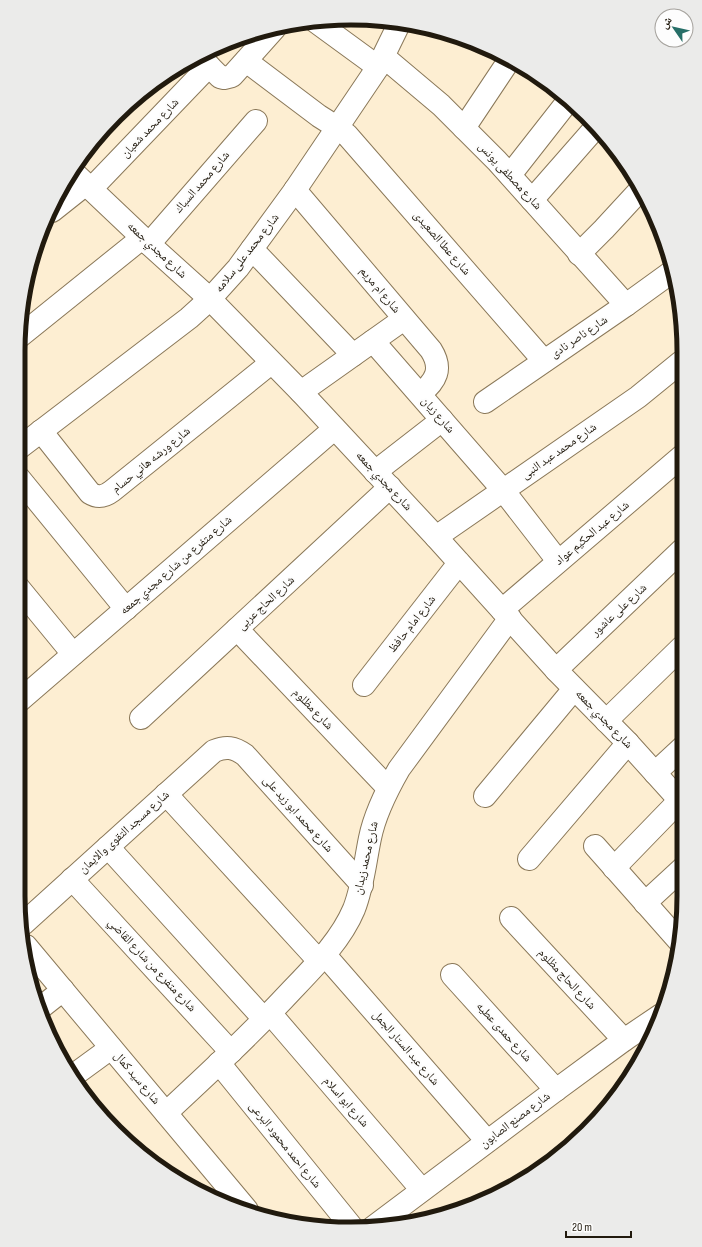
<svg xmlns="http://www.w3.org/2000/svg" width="702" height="1247" viewBox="0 0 702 1247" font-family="'Sofia Sans Condensed','Noto Naskh Arabic',sans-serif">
<rect width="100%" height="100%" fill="#fdeed2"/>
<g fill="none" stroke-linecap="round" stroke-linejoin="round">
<g stroke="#8a7859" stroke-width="24">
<g id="minor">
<path d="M315 21 378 67"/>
<path d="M199 56 220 77 224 78 232 76 275 28"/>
<path d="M384 57 441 105 497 161 626 305"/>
<path d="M246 61 319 116 338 128 347 135 544 361"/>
<path d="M464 128 510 59"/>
<path d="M72 171 149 244 210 299 301 392 436 537 556 670 628 743 683 804"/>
<path d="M510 175 568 101"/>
<path d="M91 189 209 66"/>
<path d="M295 190 431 350C443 369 436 381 420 394"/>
<path d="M532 200 596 127"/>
<path d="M52 211 86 184"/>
<path d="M149 244 256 121"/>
<path d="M252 249 353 355"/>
<path d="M579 254 604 229 640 190"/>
<path d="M19 337 142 238"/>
<path d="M373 341 503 490 558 561"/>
<path d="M301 392 404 319"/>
<path d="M485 402 626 305 673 271"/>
<path d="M41 431 90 493C98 498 104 497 112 491L271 363"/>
<path d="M19 448 189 318 210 299 238 268 295 190 378 67 400 22"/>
<path d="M375 472 442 420"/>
<path d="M19 478 126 609"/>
<path d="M436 537 638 397 681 362"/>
<path d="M18 587 73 654"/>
<path d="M502 610 682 456"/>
<path d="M237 629 388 788"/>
<path d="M556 670 682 550"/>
<path d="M364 685 459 563"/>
<path d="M18 702 334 429"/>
<path d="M141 718 390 487"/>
<path d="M606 721 682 647"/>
<path d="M655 773 683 747"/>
<path d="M166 794 319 961"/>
<path d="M485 796 574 689"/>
<path d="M595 846 679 941"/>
<path d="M108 847 264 1019"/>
<path d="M529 859 628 743"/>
<path d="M614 868 680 800"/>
<path d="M72 879 231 1052"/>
<path d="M645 903 683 868"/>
<path d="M511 918 624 1040"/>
<path d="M23 924 214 751C226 746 234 747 245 755L362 885"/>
<path d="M26 946 247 1210"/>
<path d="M324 954 487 1141"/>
<path d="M452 975 556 1090"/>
<path d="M39 1009 63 990"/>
<path d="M270 1013 422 1190"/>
<path d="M219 1063 351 1226"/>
<path d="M74 1075 111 1048"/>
<path d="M166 1113C209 1073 252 1033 292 990 315 966 341 940 354 909 363 886 365 862 370 838 375 813 387 790 399 769L510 618"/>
<path d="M372 1228 556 1090 624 1040 661 1015"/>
</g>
</g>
<use href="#minor" stroke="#fff" stroke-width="22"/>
</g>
<g text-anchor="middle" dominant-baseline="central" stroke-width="4" stroke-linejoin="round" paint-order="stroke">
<g font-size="12" fill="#211a0e" stroke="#fdfdfd">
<text transform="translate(150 128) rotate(-46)">شارع محمد شعبان</text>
<text transform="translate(510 176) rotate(47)">شارع مصطفى يونس</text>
<text transform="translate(202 182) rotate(-49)">شارع محمد السباك</text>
<text transform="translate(442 243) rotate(49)">شارع عطا الصعيدى</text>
<text transform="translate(157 250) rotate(43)">شارع مجدي جمعه</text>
<text transform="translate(247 253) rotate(-52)">شارع محمد على سلامه</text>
<text transform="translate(380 290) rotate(50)">شارع ام مريم</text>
<text transform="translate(579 337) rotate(-34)">شارع ناصر نادى</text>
<text transform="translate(438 415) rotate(49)">شارع زيان</text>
<text transform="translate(559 451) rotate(-35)">شارع محمد عبد النبى</text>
<text transform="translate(151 460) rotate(-39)">شارع ورشه هاني حسام</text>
<text transform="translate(384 481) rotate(47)">شارع مجدي جمعه</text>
<text transform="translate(592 533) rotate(-40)">شارع عبد الحكيم عواد</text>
<text transform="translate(176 565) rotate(-41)">شارع متفرع من شارع مجدي جمعه</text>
<text transform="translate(266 603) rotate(-43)">شارع الحاج عربى</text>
<text transform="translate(619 610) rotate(-43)">شارع على عاشور</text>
<text transform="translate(412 624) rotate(-52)">شارع امام حافظ</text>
<text transform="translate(313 709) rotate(46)">شارع مظلوم</text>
<text transform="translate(604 719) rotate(46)">شارع مجدي جمعه</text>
<text transform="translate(298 814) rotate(48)">شارع محمد ابو زيد على</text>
<text transform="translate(124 832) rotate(-42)">شارع مسجد التقوى والايمان</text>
<text transform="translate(366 858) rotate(-77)">شارع محمد زيدان</text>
<text transform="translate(152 965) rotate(47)">شارع متفرع من شارع القاضي</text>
<text transform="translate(567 979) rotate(47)">شارع الحاج مظلوم</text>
<text transform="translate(504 1032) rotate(48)">شارع حمدى عطيه</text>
<text transform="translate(406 1048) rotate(49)">شارع عبد الستار الجمل</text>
<text transform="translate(137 1078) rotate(50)">شارع سيد كمال</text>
<text transform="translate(346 1102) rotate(49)">شارع ابو اسلام</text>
<text transform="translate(515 1120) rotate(-37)">شارع مصنع الصابون</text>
<text transform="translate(285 1145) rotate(51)">شارع احمد محمود البرعى</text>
</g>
</g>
<path d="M0 0H702V1247H0ZM351 25H351A326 326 0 0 1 677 351V896A326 326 0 0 1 351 1222H351A326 326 0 0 1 25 896V351A326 326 0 0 1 351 25Z" fill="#ebebea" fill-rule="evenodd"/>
<path fill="none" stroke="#211a0e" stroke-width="5" d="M351 25H351A326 326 0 0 1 677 351V896A326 326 0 0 1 351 1222H351A326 326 0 0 1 25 896V351A326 326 0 0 1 351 25Z"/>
<g transform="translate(674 28) rotate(304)"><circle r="19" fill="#fdfdfd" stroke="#a5a29d"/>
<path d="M0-3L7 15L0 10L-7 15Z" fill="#266e67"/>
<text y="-6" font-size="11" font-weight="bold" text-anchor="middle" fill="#211a0e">ش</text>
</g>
<path d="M566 1231v6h65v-6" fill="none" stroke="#211a0e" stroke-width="2"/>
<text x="572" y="1231" font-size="12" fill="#211a0e" stroke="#fdfdfd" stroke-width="3" paint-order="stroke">20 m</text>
</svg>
